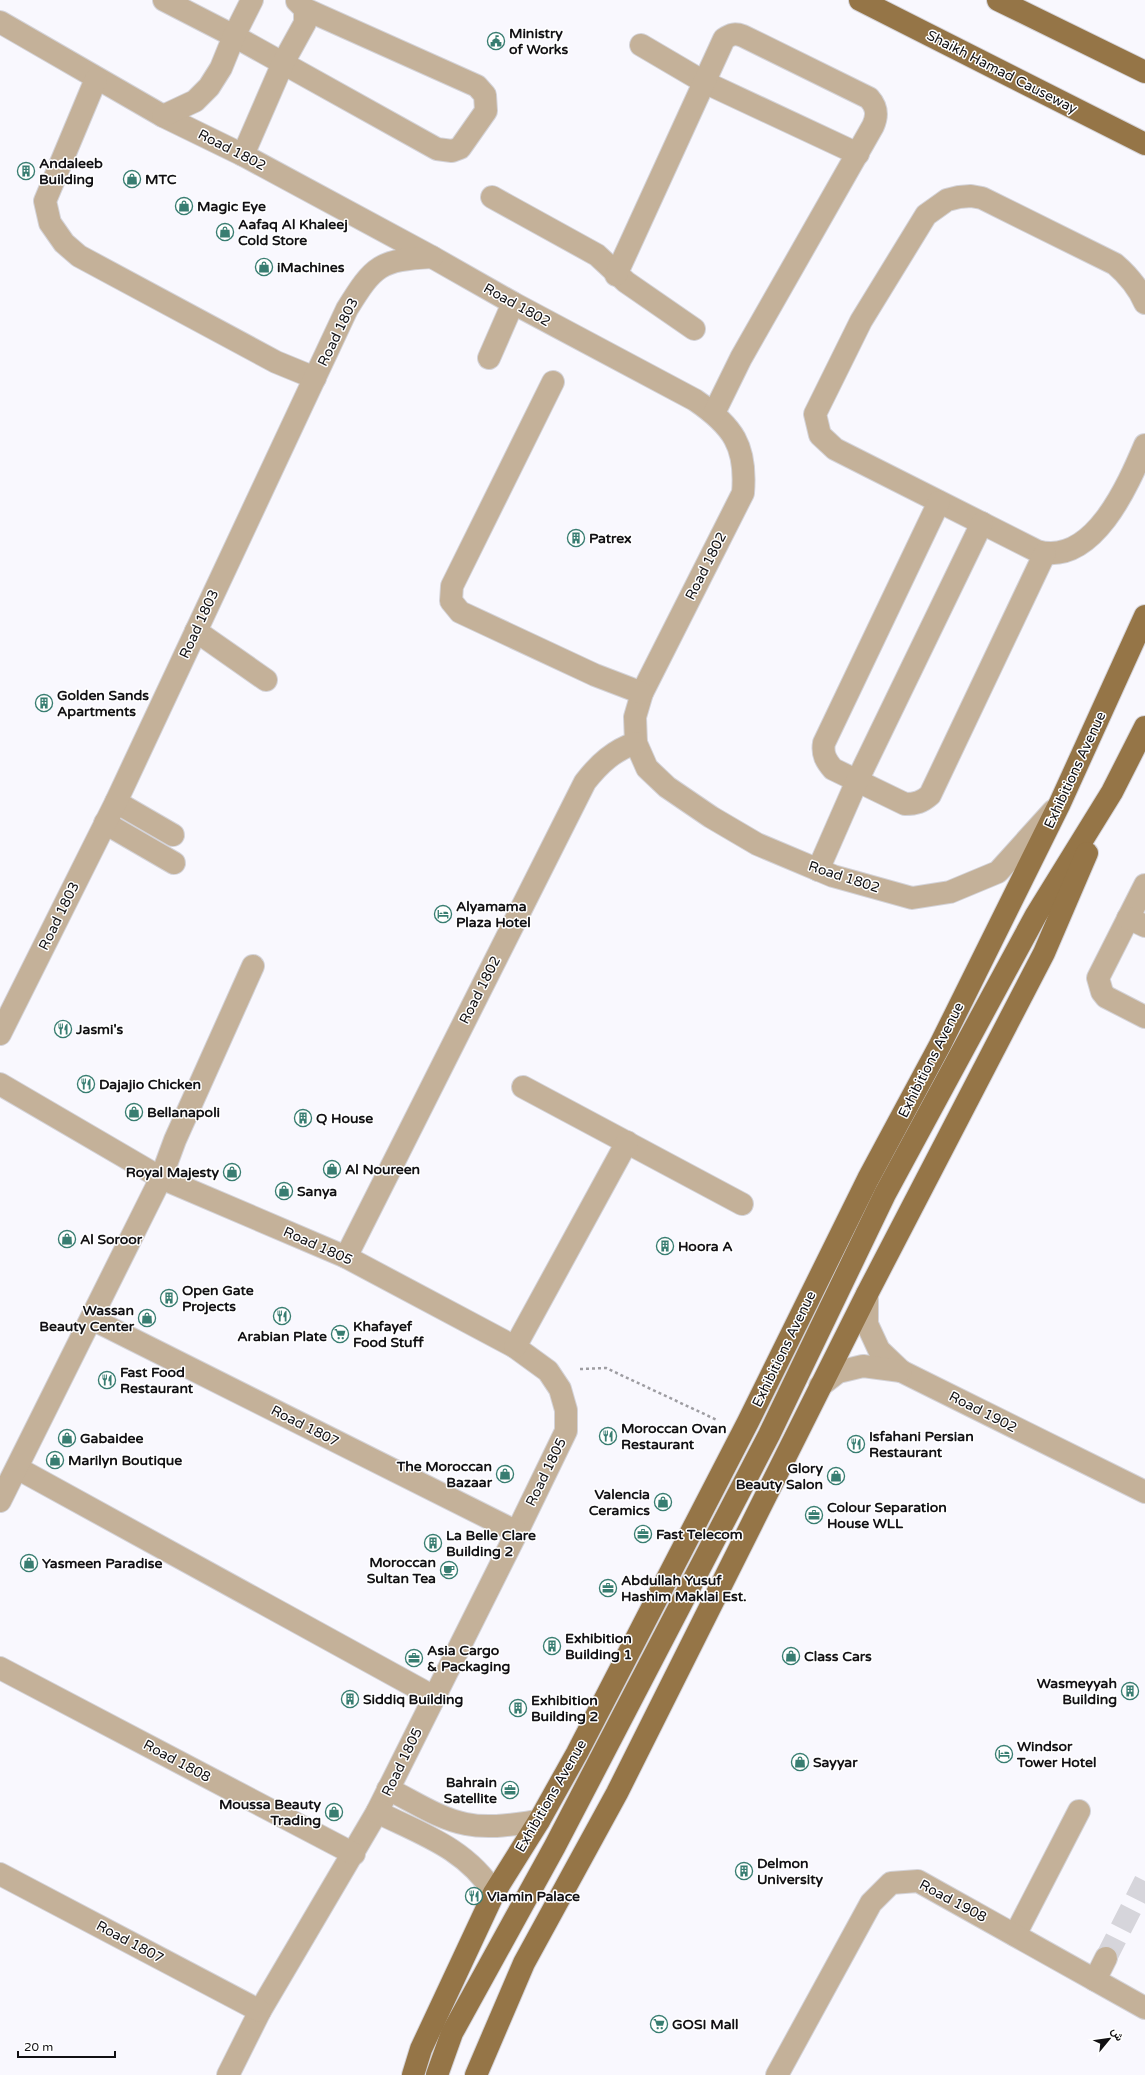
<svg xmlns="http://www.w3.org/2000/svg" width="1145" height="2075" viewBox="0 0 1145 2075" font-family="'Varela Round',Vazirmatn,sans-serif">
<rect width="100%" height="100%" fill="#f9f8fe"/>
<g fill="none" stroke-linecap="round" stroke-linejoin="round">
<path stroke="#d6d5db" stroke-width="22" stroke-dasharray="22 11" stroke-linecap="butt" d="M1106 1958 1145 1881"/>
<g stroke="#d4d3d8" stroke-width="24">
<g id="minor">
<path d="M164 0 234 36 437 149 452 151 460 148 486 111 485 95 477 86 305 9"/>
<path d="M0 22 163 116 243 155 432 257 513 303 695 400C733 426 747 446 743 493L642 693 635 717 636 743 647 768 667 787 711 817 757 844 833 876 912 898 950 892 998 872 1053 811"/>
<path d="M641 45 704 82 858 154"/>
<path d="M96 79 45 201 50 223 64 243 79 256 276 362 315 378"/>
<path d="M163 116 195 101 209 87 221 68 234 36 252 0"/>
<path d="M243 155 283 63 305 23V9L297 1"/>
<path d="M492 197 597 255 626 282 694 329"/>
<path d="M616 275 724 39C731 34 735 33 743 36L869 98C877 107 878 115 873 126L741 358 714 413"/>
<path d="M1145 303C1138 287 1129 276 1115 264L982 198 971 196 959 197 947 200 926 215 861 321 815 414 820 435 835 449 1037 551C1093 567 1128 485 1145 445"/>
<path d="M489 358 513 303"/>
<path d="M553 382 452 586 451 601 460 612 595 675 642 693"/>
<path d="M939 502 824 743C822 754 826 761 833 769L905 804C916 804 922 802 930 795L1045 553"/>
<path d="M196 631 266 680"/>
<path d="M116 802 173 835"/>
<path d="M105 823 174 863"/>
<path d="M818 870 857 781 982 523"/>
<path d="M1145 885 1098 978 1102 992 1106 997 1145 1017"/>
<path d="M1128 918 1145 926"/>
<path d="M0 1034 116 802 347 309C374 265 380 260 432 257"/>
<path d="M0 1084 161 1178 346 1257 515 1347 548 1371 560 1389 566 1410V1431L517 1532 377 1812 260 2011 228 2075"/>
<path d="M523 1087 742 1204"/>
<path d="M346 1257 585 782C599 764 614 750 636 743"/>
<path d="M867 1294V1324L879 1350 901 1371 1145 1492"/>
<path d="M92 1319 517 1532"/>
<path d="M515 1347 627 1142"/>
<path d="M820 1386 838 1372 863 1366 901 1371"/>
<path d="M17 1468 434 1697"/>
<path d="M0 1501 161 1178 175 1140 253 966"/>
<path d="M0 1668 354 1854"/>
<path d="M388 1789C413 1801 439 1819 466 1824 490 1829 515 1824 539 1821"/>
<path d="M377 1812C422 1834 467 1849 494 1893"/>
<path d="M0 1874 260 2011"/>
<path d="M1015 1935 1079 1811"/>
<path d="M1095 1980 1106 1958"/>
<path d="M777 2075 871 1903 891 1883 918 1881 1145 2008"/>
</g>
</g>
<g stroke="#d4d3d8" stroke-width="24">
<g id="major">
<path d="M860 0 1145 144"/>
<path d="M998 0 1145 72"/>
<path d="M413 2075 421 2049 494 1893 539 1821 577 1753 748 1422 868 1179 940 1045 1060 803 1145 616"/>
<path d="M437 2075 452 2033 555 1846 769 1435 885 1194 1036 915 1112 792 1145 727"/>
<path d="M476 2075 524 1963 617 1793 867 1294 1044 953 1087 853"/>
</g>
</g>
<path stroke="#9e9da2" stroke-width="2.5" stroke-dasharray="3 3" stroke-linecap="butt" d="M580 1369 606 1368 717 1420"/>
<use href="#minor" stroke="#c4b199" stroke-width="22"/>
<use href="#major" stroke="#957547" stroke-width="22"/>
</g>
<defs>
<g id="civic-ring" transform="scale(0.9)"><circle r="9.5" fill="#fff" stroke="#387d71" stroke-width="1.5"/><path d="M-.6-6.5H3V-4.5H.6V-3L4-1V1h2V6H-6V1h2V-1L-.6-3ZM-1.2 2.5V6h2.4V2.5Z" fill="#387d71"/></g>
<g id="building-ring" transform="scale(0.9)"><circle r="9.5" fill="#fff" stroke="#387d71" stroke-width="1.5"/><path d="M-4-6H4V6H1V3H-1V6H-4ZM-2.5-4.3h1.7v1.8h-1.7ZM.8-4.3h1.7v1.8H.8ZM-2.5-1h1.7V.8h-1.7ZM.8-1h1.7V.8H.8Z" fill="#387d71"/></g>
<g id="shop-ring" transform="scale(0.9)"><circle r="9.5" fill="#fff" stroke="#387d71" stroke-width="1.5"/><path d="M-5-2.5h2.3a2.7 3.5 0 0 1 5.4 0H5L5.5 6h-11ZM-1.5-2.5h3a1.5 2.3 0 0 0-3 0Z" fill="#387d71"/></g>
<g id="hotel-ring" transform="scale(0.9)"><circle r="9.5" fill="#fff" stroke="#387d71" stroke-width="1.5"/><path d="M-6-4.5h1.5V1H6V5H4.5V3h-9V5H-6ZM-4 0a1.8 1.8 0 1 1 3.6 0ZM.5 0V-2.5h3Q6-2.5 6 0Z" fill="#387d71"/></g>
<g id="restaurant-ring" transform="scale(0.9)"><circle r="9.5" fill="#fff" stroke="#387d71" stroke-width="1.5"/><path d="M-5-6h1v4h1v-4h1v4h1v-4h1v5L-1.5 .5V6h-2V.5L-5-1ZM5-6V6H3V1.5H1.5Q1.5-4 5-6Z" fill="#387d71"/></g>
<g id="supermarket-ring" transform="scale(0.9)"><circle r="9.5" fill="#fff" stroke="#387d71" stroke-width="1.5"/><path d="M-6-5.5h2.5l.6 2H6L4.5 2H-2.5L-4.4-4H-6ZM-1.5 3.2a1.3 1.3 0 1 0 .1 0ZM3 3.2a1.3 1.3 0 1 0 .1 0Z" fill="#387d71"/></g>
<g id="office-ring" transform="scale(0.9)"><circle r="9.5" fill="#fff" stroke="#387d71" stroke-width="1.5"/><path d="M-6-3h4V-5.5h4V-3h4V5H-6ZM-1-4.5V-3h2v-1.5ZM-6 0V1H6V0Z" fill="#387d71"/></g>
<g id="cafe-ring" transform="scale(0.9)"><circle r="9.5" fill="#fff" stroke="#387d71" stroke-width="1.5"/><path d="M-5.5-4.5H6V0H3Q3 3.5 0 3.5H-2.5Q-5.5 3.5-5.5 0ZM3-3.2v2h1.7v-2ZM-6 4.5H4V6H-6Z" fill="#387d71"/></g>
</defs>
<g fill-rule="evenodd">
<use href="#civic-ring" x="496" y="41"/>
<use href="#building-ring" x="26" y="171"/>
<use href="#shop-ring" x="132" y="179"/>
<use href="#shop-ring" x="184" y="206"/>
<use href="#shop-ring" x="225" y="232"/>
<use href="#shop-ring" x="264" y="267"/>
<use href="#building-ring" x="576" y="538"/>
<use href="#building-ring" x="44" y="703"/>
<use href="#hotel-ring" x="443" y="914"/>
<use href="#restaurant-ring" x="63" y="1029"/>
<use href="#restaurant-ring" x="86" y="1084"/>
<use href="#shop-ring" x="134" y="1112"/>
<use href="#building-ring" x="303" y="1118"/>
<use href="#shop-ring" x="332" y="1169"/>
<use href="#shop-ring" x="232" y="1172"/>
<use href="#shop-ring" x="284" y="1191"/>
<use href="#shop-ring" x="67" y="1239"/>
<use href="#building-ring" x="665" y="1246"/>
<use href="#building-ring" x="169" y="1298"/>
<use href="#restaurant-ring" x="282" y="1316"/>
<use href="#shop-ring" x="147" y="1318"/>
<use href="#supermarket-ring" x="340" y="1334"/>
<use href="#restaurant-ring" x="107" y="1380"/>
<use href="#restaurant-ring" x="608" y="1436"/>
<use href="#shop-ring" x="67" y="1438"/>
<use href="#restaurant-ring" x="856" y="1444"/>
<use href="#shop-ring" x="55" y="1460"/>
<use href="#shop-ring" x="505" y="1474"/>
<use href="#shop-ring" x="836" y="1476"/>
<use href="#shop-ring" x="663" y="1502"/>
<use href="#office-ring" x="814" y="1515"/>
<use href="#office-ring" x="643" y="1534"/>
<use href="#building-ring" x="433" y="1543"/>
<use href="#shop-ring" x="29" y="1563"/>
<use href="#cafe-ring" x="449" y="1570"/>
<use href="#office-ring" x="608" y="1588"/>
<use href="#building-ring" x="552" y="1646"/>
<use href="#shop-ring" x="791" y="1656"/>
<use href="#office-ring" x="414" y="1658"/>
<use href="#building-ring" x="1130" y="1691"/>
<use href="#building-ring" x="350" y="1699"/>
<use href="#building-ring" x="518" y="1708"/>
<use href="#hotel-ring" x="1004" y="1754"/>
<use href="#shop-ring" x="800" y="1762"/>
<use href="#office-ring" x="510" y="1790"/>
<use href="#shop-ring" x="334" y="1812"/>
<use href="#building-ring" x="744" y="1871"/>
<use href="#restaurant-ring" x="474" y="1896"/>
<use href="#supermarket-ring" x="659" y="2024"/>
</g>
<g text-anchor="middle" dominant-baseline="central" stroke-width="3" stroke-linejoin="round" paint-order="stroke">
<g font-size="14" font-weight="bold" fill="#111013" stroke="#fff" text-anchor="start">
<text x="509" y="33">Ministry<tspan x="509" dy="16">of Works</tspan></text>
<text x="39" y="163">Andaleeb<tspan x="39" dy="16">Building</tspan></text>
<text x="145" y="179">MTC</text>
<text x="197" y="206">Magic Eye</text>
<text x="238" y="224">Aafaq Al Khaleej<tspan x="238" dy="16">Cold Store</tspan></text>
<text x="277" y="267">iMachines</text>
<text x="589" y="538">Patrex</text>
<text x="57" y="695">Golden Sands<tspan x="57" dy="16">Apartments</tspan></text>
<text x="456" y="906">Alyamama<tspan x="456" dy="16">Plaza Hotel</tspan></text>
<text x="76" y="1029">Jasmi's</text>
<text x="99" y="1084">Dajajio Chicken</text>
<text x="147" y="1112">Bellanapoli</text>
<text x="316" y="1118">Q House</text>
<text x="345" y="1169">Al Noureen</text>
<text x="219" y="1172" text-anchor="end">Royal Majesty</text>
<text x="297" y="1191">Sanya</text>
<text x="80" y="1239">Al Soroor</text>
<text x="678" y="1246">Hoora A</text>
<text x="182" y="1290">Open Gate<tspan x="182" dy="16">Projects</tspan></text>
<text x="134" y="1310" text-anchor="end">Wassan<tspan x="134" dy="16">Beauty Center</tspan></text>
<text x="353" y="1326">Khafayef<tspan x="353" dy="16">Food Stuff</tspan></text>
<text x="282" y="1336" text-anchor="middle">Arabian Plate</text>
<text x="120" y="1372">Fast Food<tspan x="120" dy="16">Restaurant</tspan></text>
<text x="621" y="1428">Moroccan Ovan<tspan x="621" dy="16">Restaurant</tspan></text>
<text x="869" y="1436">Isfahani Persian<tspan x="869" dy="16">Restaurant</tspan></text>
<text x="80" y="1438">Gabaidee</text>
<text x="68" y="1460">Marilyn Boutique</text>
<text x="492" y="1466" text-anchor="end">The Moroccan<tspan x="492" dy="16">Bazaar</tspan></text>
<text x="823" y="1468" text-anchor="end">Glory<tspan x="823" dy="16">Beauty Salon</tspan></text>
<text x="650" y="1494" text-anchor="end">Valencia<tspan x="650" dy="16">Ceramics</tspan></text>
<text x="827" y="1507">Colour Separation<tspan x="827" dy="16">House WLL</tspan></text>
<text x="656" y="1534">Fast Telecom</text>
<text x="446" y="1535">La Belle Clare<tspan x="446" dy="16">Building 2</tspan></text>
<text x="436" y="1562" text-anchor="end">Moroccan<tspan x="436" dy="16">Sultan Tea</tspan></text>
<text x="42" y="1563">Yasmeen Paradise</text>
<text x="621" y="1580">Abdullah Yusuf<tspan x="621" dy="16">Hashim Maklai Est.</tspan></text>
<text x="565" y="1638">Exhibition<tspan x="565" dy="16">Building 1</tspan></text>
<text x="427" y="1650">Asia Cargo<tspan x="427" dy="16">&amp; Packaging</tspan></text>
<text x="804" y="1656">Class Cars</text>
<text x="1117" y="1683" text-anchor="end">Wasmeyyah<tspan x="1117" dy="16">Building</tspan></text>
<text x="363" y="1699">Siddiq Building</text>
<text x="531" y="1700">Exhibition<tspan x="531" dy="16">Building 2</tspan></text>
<text x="1017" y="1746">Windsor<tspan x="1017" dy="16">Tower Hotel</tspan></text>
<text x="813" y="1762">Sayyar</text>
<text x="497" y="1782" text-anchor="end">Bahrain<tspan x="497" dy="16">Satellite</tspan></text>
<text x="321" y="1804" text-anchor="end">Moussa Beauty<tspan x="321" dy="16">Trading</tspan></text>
<text x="757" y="1863">Delmon<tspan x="757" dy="16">University</tspan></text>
<text x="487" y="1896">Viamin Palace</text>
<text x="672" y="2024">GOSI Mall</text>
</g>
<g font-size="14" fill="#111013" stroke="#fff">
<text transform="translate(1002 72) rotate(27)">Shaikh Hamad Causeway</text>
<text transform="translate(232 150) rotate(27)">Road 1802</text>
<text transform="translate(517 305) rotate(29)">Road 1802</text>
<text transform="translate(338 332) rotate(-64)">Road 1803</text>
<text transform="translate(706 566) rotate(-63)">Road 1802</text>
<text transform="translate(199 624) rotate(-65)">Road 1803</text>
<text transform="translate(1075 770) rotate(-65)">Exhibitions Avenue</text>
<text transform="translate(844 877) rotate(18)">Road 1802</text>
<text transform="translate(59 916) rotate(-64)">Road 1803</text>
<text transform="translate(480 990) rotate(-63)">Road 1802</text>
<text transform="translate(931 1060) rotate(-63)">Exhibitions Avenue</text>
<text transform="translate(318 1246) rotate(24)">Road 1805</text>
<text transform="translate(784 1349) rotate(-64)">Exhibitions Avenue</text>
<text transform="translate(983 1412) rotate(27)">Road 1902</text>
<text transform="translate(305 1426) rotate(27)">Road 1807</text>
<text transform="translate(546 1472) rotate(-64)">Road 1805</text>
<text transform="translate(177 1761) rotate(28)">Road 1808</text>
<text transform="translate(402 1762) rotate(-64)">Road 1805</text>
<text transform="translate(551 1796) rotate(-60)">Exhibitions Avenue</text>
<text transform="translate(953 1901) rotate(28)">Road 1908</text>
<text transform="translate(130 1942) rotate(28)">Road 1807</text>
</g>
</g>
<g transform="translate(1109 2039) rotate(61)" stroke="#ffffff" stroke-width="3" paint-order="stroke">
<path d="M0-3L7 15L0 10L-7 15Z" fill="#111013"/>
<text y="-6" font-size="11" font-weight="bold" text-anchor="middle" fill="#111013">ش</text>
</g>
<path d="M18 2051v6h97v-6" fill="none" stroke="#111013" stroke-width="2"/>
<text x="24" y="2051" font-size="12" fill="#111013" stroke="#ffffff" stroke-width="3" paint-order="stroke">20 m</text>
</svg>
